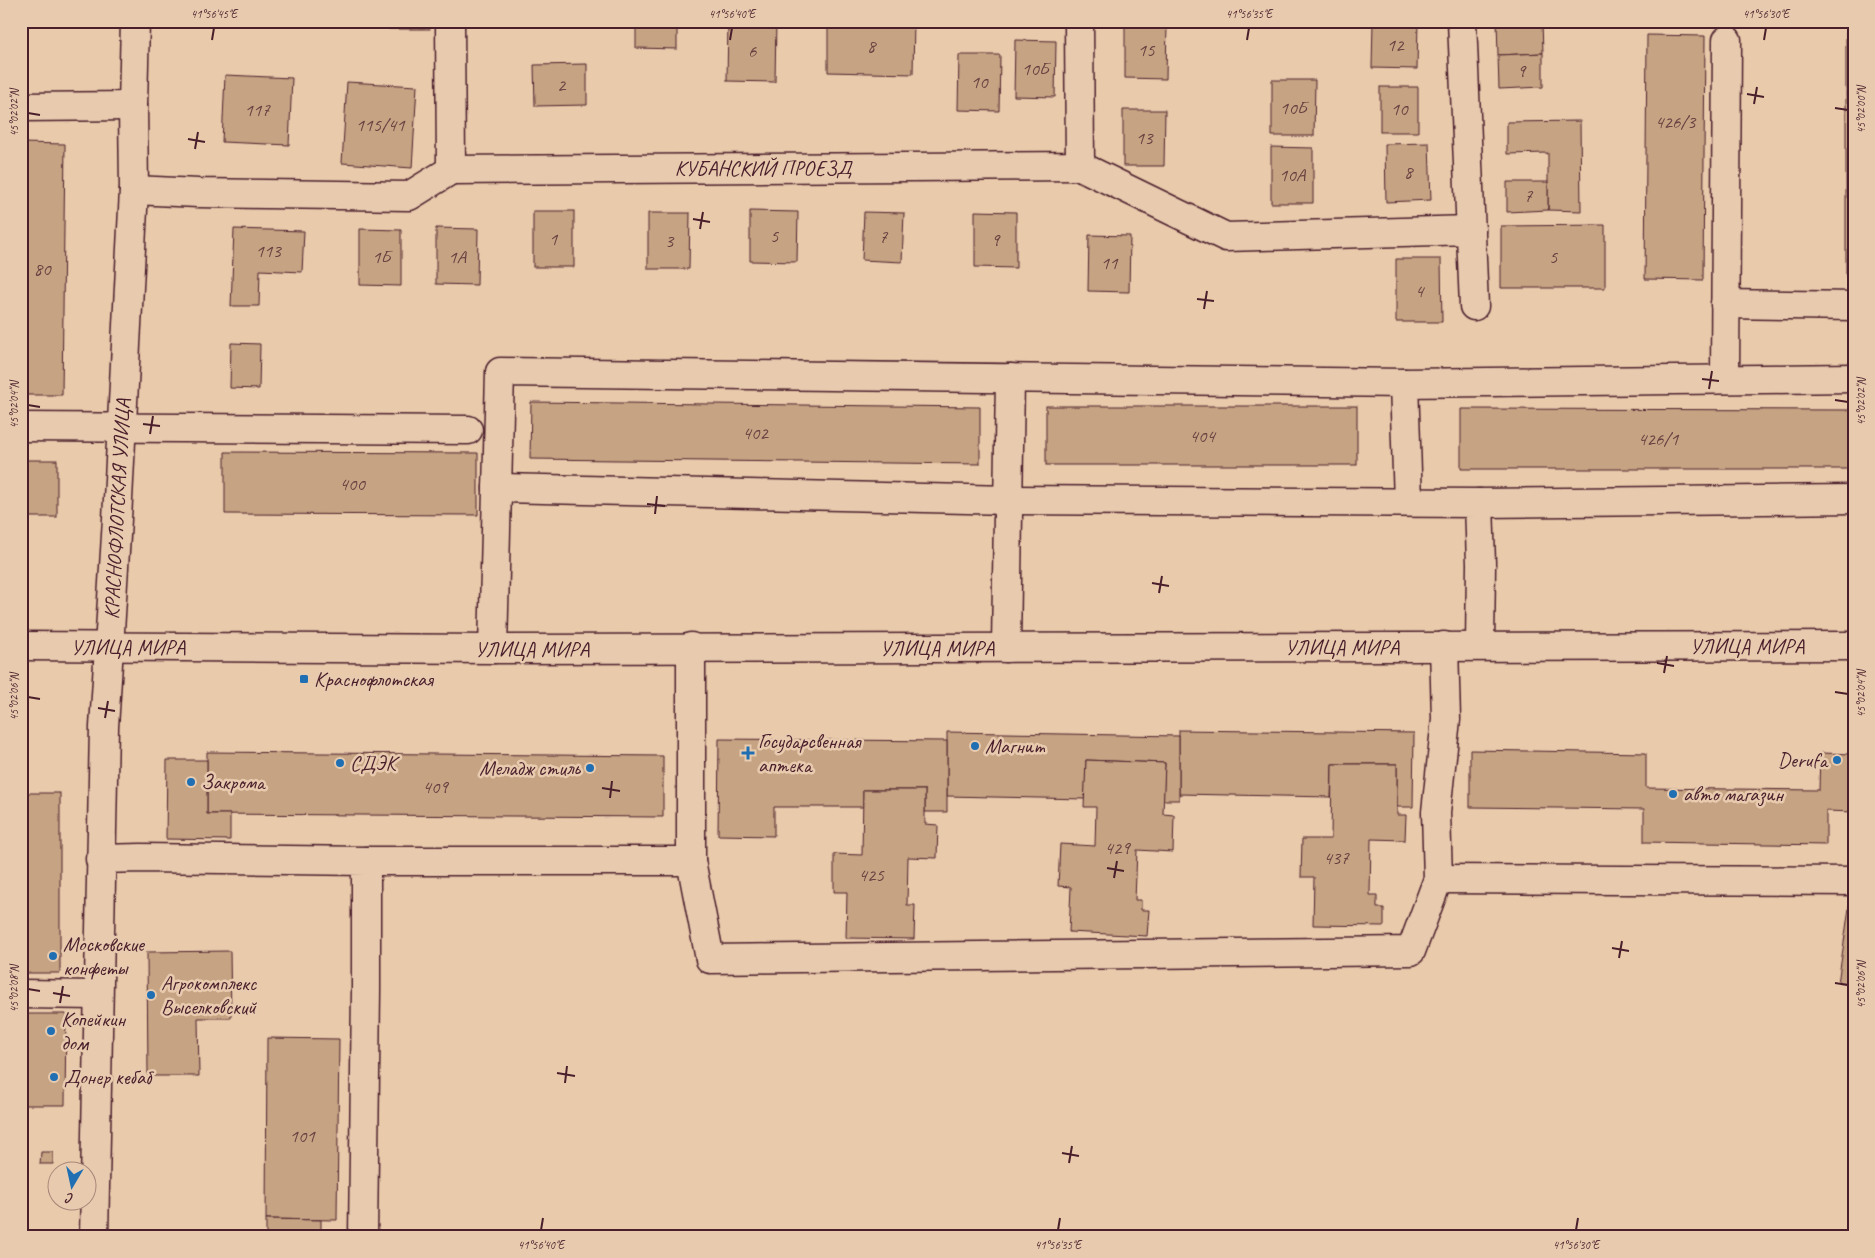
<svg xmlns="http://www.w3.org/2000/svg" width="1875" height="1258" viewBox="0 0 1875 1258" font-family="Caveat,sans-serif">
<rect width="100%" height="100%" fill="#e9cbac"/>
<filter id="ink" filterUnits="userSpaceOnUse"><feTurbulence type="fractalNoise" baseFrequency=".02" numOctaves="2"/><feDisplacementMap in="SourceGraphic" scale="10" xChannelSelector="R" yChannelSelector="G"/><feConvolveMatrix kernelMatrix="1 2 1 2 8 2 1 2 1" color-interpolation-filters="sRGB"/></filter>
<g filter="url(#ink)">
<g fill="#c6a383" stroke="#4a1f2b">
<rect x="389" y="21" width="41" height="8"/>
<path d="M636 21H677V49L636 48Z"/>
<path d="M728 21H776L775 82 727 81Z"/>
<path d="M828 21H914L913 74 828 72Z"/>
<path d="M1373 21H1418L1417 69 1372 68Z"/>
<path d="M1497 21H1542L1543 53 1498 55Z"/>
<path d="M1125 22H1167L1166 79 1125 78Z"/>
<rect x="1846" y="31" width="8" height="245"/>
<path d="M1647 35 1705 36 1703 280 1645 279Z"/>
<path d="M1015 40 1056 41 1055 97 1014 96Z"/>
<path d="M1543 53V87L1499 89 1498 55Z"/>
<path d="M959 55H1000L999 111 958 110Z"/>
<path d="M587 64V105L535 106 534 65Z"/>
<path d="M225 75 292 78 289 145 222 142Z"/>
<path d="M1272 80H1315L1314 136H1272Z"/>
<path d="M347 82 417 86 412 168 342 163Z"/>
<rect x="1380" y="87" width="38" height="45"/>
<path d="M1123 110H1165L1164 166H1123Z"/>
<path d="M1580 121 1581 211 1548 210V153L1507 154V122Z"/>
<path d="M21 143 65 144 62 395H21Z"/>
<path d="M1429 143 1431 200 1386 202 1385 144Z"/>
<path d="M1271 147 1313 148V203H1271Z"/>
<path d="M1507 182H1548V210L1507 212Z"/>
<rect x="533" y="211" width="41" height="56"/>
<path d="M750 211 798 212 797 262 750 261Z"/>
<path d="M975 211 1016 212V268L975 267Z"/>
<path d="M864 212 904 213 902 262 862 260Z"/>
<path d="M648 213H690L689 269H648Z"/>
<path d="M1605 225V288H1501V226Z"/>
<path d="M436 228 478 229 477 285 436 284Z"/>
<path d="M234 229 304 231 302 272 260 270 259 306H231Z"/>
<path d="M360 229 401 230V286L360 285Z"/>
<path d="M1089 235 1130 236 1129 292 1088 291Z"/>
<path d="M1396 259H1441L1442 322H1396Z"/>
<path d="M231 343 260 344 259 389 230 388Z"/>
<path d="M531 402 980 407V464L530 459Z"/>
<rect x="1046" y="406" width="311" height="59"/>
<path d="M1461 409 1854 410V469H1461Z"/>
<path d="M225 452 478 453V515L225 514Z"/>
<rect x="21" y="460" width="36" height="57"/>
<path d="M1179 730 1414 733 1413 807H1397V764H1332L1331 797 1179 794Z"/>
<path d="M947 732 1179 736V800H1163L1165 763 1086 760 1085 799 947 796Z"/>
<path d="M719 739 947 741V812H925V790H863V807H774V836L718 835Z"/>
<path d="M1470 750 1646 753V788L1819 790 1820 753 1854 754V812L1826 811V845L1644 842V809L1470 807Z"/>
<path d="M207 752 663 756V817L207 814Z"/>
<path d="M167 760H207V814H230V840L166 839Z"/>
<path d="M1086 760 1165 763 1163 814 1174 815 1173 852 1137 850 1135 900H1141V910H1149L1147 936 1069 932 1071 887 1058 886 1060 844 1095 846 1096 807H1084Z"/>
<path d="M1332 764H1397V815H1406L1405 840 1371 839 1370 895H1377V908H1384V926L1313 925 1314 877H1301L1302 839H1331Z"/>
<path d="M863 790H925V824L938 825 937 858 908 857 907 905H915L914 939 846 938 847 892H834V854L862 855Z"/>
<rect x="21" y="793" width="39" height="180"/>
<path d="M1850 901 1854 902V985L1838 983Z"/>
<path d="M230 951 231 1018H198L199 1076H148L147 952Z"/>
<path d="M21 1014H66L65 1105H21Z"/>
<path d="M267 1038 339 1039 337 1220 266 1219Z"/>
<path d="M41 1152H53V1164H40Z"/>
<path d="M266 1219 321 1220V1237H266Z"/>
<path d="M183 1230 228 1232V1237H183Z"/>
<path d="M183 1230V1237H135V1235Z"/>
</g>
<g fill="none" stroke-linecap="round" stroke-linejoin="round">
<g stroke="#4a1f2b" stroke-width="31">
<g id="minor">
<path d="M450 21 451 170"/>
<path d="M1462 21 1474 306"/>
<path d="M21 107 133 106"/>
<path d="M1080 166 1226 237 1471 230"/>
<path d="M451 170 1080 166 1079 21"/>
<path d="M134 190 198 193 409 196 451 170"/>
<path d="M1725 304 1854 306"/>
<path d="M1725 379 1727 40"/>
<path d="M1404 383 1408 502"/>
<path d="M21 427 468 430"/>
<path d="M497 488 1009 500 1479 503 1481 564 1480 646"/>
<path d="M1479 503 1854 499"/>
<path d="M691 647V861L710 959 1411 951 1438 879 1436 812 1446 719 1444 646"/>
<path d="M1006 648 1010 378"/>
<path d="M493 649 500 372 1404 383 1854 378"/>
<path d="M100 859 141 858 366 861V990L363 1237"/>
<path d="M366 861H691"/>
<path d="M1438 879 1854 881"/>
<path d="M21 994 97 995"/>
<path d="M94 1237 104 727 117 519 134 190 133 106 135 21"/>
</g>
</g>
<g stroke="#4a1f2b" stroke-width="31">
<path id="major" d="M21 646 493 649 1854 646"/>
</g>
<use href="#minor" stroke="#e8cbaf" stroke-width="28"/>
<use href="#major" stroke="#e8cbaf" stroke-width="28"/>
</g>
</g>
<path fill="none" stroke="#4a1f2b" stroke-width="2" d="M212 40 214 28M730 40 732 28M1247 40 1249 28M1764 40 1766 28M1747 94 1764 97M1754 104 1757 87M1835 108 1848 110M28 113 40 115M188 139 205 142M195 149 198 132M693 219 710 222M700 229 703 212M1197 299 1214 301M1204 309 1207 291M1702 379 1719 381M1709 389 1712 371M1835 400 1848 402M28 405 40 407M143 424 160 426M150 434 153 416M647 504 665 506M655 514 657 496M1152 583 1169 586M1159 593 1162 576M1657 663 1674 666M1664 673 1667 656M1835 692 1848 694M28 697 40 699M98 708 115 711M105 718 108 701M602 788 620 791M610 798 612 781M1107 868 1124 871M1114 878 1117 861M1612 948 1629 951M1619 958 1622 941M1835 983 1848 985M28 989 40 991M53 993 70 996M60 1003 63 986M557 1073 575 1076M565 1083 567 1066M1062 1153 1079 1156M1069 1163 1072 1146M541 1230 543 1218M1058 1230 1060 1218M1576 1230 1578 1218"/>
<g fill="#1f6fb2" stroke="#e8cbaf" stroke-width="2">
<rect x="299" y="674" width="10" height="10" rx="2.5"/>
<circle cx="975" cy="746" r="5"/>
<path d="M745.5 745.5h5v5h5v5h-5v5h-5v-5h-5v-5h5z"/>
<circle cx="1837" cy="760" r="5"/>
<circle cx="340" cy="763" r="5"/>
<circle cx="590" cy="768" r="5"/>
<circle cx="191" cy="782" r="5"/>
<circle cx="1673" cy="794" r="5"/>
<circle cx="53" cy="956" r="5"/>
<circle cx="151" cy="995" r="5"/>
<circle cx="51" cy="1031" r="5"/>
<circle cx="54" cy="1077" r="5"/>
</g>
<g text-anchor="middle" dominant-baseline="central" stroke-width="5" stroke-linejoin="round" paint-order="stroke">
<g font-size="19" fill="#694041">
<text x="1395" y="45">12</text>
<text x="871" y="46">8</text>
<text x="1146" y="50">15</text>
<text x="752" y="51">6</text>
<text x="1035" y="69">10Б</text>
<text x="1521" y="71">9</text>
<text x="979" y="82">10</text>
<text x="561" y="85">2</text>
<text x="1293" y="108">10Б</text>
<text x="1399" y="109">10</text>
<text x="257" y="110">117</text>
<text x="1675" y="122">426/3</text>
<text x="380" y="125">115/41</text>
<text x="1144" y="138">13</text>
<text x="1408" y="172">8</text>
<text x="1292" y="175">10А</text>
<text x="1528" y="196">7</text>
<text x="774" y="236">5</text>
<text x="883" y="237">7</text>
<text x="553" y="239">1</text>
<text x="995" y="240">9</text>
<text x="669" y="241">3</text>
<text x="268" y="251">113</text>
<text x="381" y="257">1Б</text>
<text x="457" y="257">1А</text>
<text x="1553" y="257">5</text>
<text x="1109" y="263">11</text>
<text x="42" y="269">80</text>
<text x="1419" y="291">4</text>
<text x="755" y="433">402</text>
<text x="1202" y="436">404</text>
<text x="1658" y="439">426/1</text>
<text x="352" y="484">400</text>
<text x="435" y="787">409</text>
<text x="1117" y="848">429</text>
<text x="1336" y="858">437</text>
<text x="871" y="875">425</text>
<text x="302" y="1136">101</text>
</g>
<g font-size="21" fill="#4a1f2b" stroke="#e8cbaf">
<text x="763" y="168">КУБАНСКИЙ ПРОЕЗД</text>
<text transform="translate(117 509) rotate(-87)">КРАСНОФЛОТСКАЯ УЛИЦА</text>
<text x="1747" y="646">УЛИЦА МИРА</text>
<text x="128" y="647">УЛИЦА МИРА</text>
<text x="1342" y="647">УЛИЦА МИРА</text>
<text x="937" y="648">УЛИЦА МИРА</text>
<text x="532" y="649">УЛИЦА МИРА</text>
</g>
<g font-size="21" fill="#4a1f2b" stroke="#e8cbaf" text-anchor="start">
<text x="314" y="679">Краснофлотская</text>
<text x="758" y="741">Государсвенная<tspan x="758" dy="24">аптека</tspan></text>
<text x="985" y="746">Магнит</text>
<text x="1827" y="760" text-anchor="end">Derufa</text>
<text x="350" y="763">СДЭК</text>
<text x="580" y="768" text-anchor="end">Меладж стиль</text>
<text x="201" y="782">Закрома</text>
<text x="1683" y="794">авто магазин</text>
<text x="63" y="944">Московские<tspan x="63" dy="24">конфеты</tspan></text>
<text x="161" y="983">Агрокомплекс<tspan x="161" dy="24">Выселковский</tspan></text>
<text x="61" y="1019">Копейкин<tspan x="61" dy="24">дом</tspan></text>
<text x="64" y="1077">Донер кебаб</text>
</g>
</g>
<rect width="1875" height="1258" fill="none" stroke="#e8cbaf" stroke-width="55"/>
<g transform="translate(72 1186) rotate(189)"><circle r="24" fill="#e8cbaf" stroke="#a9867a"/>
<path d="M0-4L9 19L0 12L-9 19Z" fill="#1f6fb2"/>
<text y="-8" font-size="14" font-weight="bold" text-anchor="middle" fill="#4a1f2b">С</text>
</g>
<rect x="28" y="28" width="1820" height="1202" fill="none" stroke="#4a1f2b" stroke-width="2"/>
<g font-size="12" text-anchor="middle" fill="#4a1f2b">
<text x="214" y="18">41°56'45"E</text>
<text x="732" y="18">41°56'40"E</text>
<text x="1249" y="18">41°56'35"E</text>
<text x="1766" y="18">41°56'30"E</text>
<text transform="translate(1861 110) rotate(-90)" y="4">45°02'00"N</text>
<text transform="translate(14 113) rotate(-90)" y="4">45°02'02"N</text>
<text transform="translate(1861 402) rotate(-90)" y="4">45°02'02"N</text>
<text transform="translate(14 405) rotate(-90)" y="4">45°02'04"N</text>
<text transform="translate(1861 694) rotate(-90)" y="4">45°02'04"N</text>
<text transform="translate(14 697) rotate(-90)" y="4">45°02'06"N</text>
<text transform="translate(1861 985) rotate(-90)" y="4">45°02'06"N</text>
<text transform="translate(14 989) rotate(-90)" y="4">45°02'08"N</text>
<text x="541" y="1249">41°56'40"E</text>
<text x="1058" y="1249">41°56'35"E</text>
<text x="1576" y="1249">41°56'30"E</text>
</g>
</svg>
